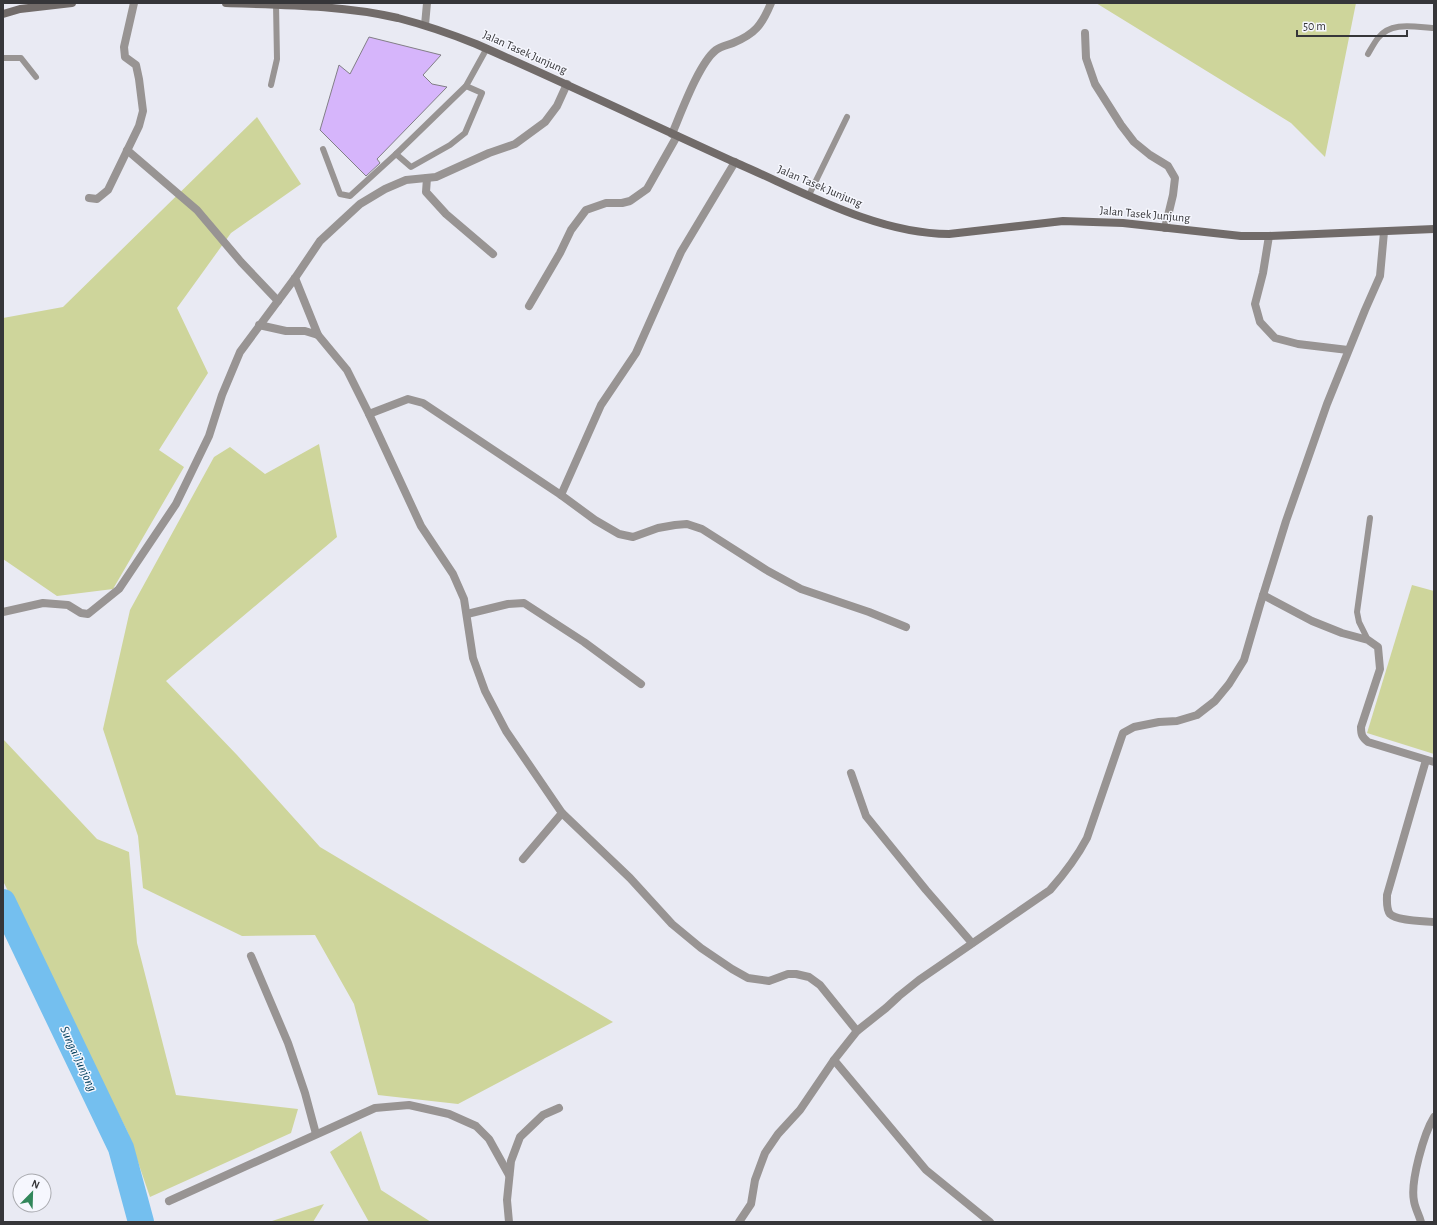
<svg xmlns="http://www.w3.org/2000/svg" width="1437" height="1225" viewBox="0 0 1437 1225" font-family="'Alegreya Sans',sans-serif">
<rect width="100%" height="100%" fill="#e9eaf3"/>
<g fill="#ced59b">
<path d="M1096 3H1356L1325 157 1291 123Z"/>
<path d="M257 117 301 184 231 233 177 308 208 373 159 450 184 467 113 589 57 596 3 559V318L63 307Z"/>
<path d="M319 444 337 537 166 681 237 755 320 847 613 1022 458 1104 378 1095 354 1004 315 935 242 936 143 888 138 836 103 729 130 610 214 457 230 447 265 474Z"/>
<path d="M1412 585 1434 591V754L1367 733Z"/>
<path d="M3 739 97 839 129 852 137 943 176 1095 298 1109 291 1133 150 1197 128 1133 3 881Z"/>
<path d="M361 1131 381 1190 431 1222H369L330 1152Z"/>
<path d="M324 1204 313 1222H269Z"/>
</g>
<g fill="none" stroke-linecap="round" stroke-linejoin="round">
<path stroke="#74bfef" stroke-width="26" d="M3 902 121 1148 141 1222"/>
</g>
<path fill="#d6b5fb" stroke="#827f87" d="M369 37 441 55 423 75 432 84 447 87 377 159 380 163 366 176 320 130 339 65 350 74Z"/>
<g fill="none" stroke-linecap="round" stroke-linejoin="round">
<g stroke="#989493" stroke-width="6">
<path d="M1368 54C1371 49 1374 43 1378 38 1391 21 1415 27 1434 28"/>
<path d="M3 58H21L36 77"/>
<path d="M271 85 277 59 276 4"/>
<path d="M323 149 340 194 350 196 396 154 466 86 487 48"/>
<path d="M396 154 411 167 450 145 465 133 482 93 466 86"/>
<path d="M809 195 847 117"/>
<path d="M1368 640 1359 622 1357 612 1370 518"/>
</g>
<g stroke="#989493" stroke-width="8">
<path d="M425 25 427 3"/>
<path d="M1085 33 1086 58 1095 84 1121 125 1134 142 1150 155 1168 166 1175 178 1173 195 1165 228"/>
<path d="M672 134C681 113 699 63 716 50 720 47 728 45 733 43 755 34 762 25 771 3"/>
<path d="M127 150 197 210 241 262 278 301"/>
<path d="M427 178 426 192 446 214 493 254"/>
<path d="M89 198 97 199 108 190 139 126 143 111 139 79 136 65 125 57 124 47 134 3"/>
<path d="M1269 236 1263 273 1255 304 1260 322 1275 338 1298 344 1348 350"/>
<path d="M295 278 318 335"/>
<path d="M529 306 560 253 571 230 586 210 606 203H622L630 201 647 189 677 136"/>
<path d="M259 325 286 331H305L318 335 347 370 369 414 421 526 453 574 464 599 473 658 485 691 506 731 562 813 630 878 672 924 701 948 732 969 748 978 769 981 788 974H796L809 977 820 985 857 1031"/>
<path d="M369 414 408 399 423 403 561 495 601 405 636 353 681 252 735 162"/>
<path d="M561 495 595 520 619 534 633 537 658 528 675 525 687 524 702 529 768 571 801 589 869 612 906 627"/>
<path d="M1263 595 1312 621 1342 633 1368 640 1378 647 1380 669 1361 727C1361 735 1362 737 1368 742L1434 762"/>
<path d="M3 612 43 603 68 605 81 613 88 614 119 589 176 504 209 436 222 395 240 352 295 278 320 241 360 204 385 189 406 180 436 177 489 153 515 144 545 122 557 106 567 84"/>
<path d="M467 614 508 604 524 603 584 642 641 684"/>
<path d="M1426 760 1387 895C1387 901 1386 909 1390 914 1397 921 1424 921 1434 922"/>
<path d="M851 773 866 816 926 890 972 943"/>
<path d="M523 859 562 813"/>
<path d="M251 956 288 1043 305 1093 316 1134"/>
<path d="M834 1060 926 1170 990 1222"/>
<path d="M169 1201 375 1108 409 1105 449 1114 476 1126 489 1139 509 1175"/>
<path d="M509 1222 507 1200 511 1161 520 1137 543 1115 559 1108"/>
<path d="M739 1222 751 1204 755 1180 765 1153 778 1134 800 1110 834 1060 857 1031 886 1008 899 996 919 980 1050 890C1065 873 1077 857 1087 838L1123 733 1134 727 1159 722 1177 721 1197 715 1215 701 1229 684 1244 660 1260 605 1286 521 1327 404 1365 310 1380 276 1384 232"/>
<path d="M1421 1222C1419 1215 1415 1208 1414 1201 1410 1182 1424 1133 1434 1117"/>
</g>
<g stroke="#716b69" stroke-width="8">
<path d="M226 3C283 5 342 5 398 18 425 25 451 34 476 44 565 83 653 125 741 165 805 193 878 234 949 234L1063 221 1123 223 1241 236H1269L1434 229"/>
<path d="M3 14 20 9 72 3"/>
</g>
</g>
<g text-anchor="middle" dominant-baseline="central" stroke-width="3" stroke-linejoin="round" paint-order="stroke">
<g font-size="12" fill="#363639" stroke="#f6f7fe">
<text transform="translate(525 52) rotate(24)">Jalan Tasek Junjung</text>
<text transform="translate(820 186) rotate(23)">Jalan Tasek Junjung</text>
<text transform="translate(1145 214) rotate(5)">Jalan Tasek Junjung</text>
</g>
<g font-size="13" font-style="italic" fill="#003f5e" stroke="#f6f7fe">
<text transform="translate(78 1059) rotate(65)">Sungai Junjong</text>
</g>
</g>
<rect width="1437" height="1225" fill="none" stroke="#363639" stroke-width="8"/>
<g transform="translate(32 1193) rotate(23)"><circle r="19" fill="#f6f7fe" stroke="#a9aaaf"/>
<path d="M0-3L7 15L0 10L-7 15Z" fill="#32875b"/>
<text y="-6" font-size="11" font-weight="bold" text-anchor="middle" fill="#363639">N</text>
</g>
<path d="M1297 30v6h110v-6" fill="none" stroke="#363639" stroke-width="2"/>
<text x="1303" y="30" font-size="12" fill="#363639" stroke="#f6f7fe" stroke-width="3" paint-order="stroke">50 m</text>
</svg>
